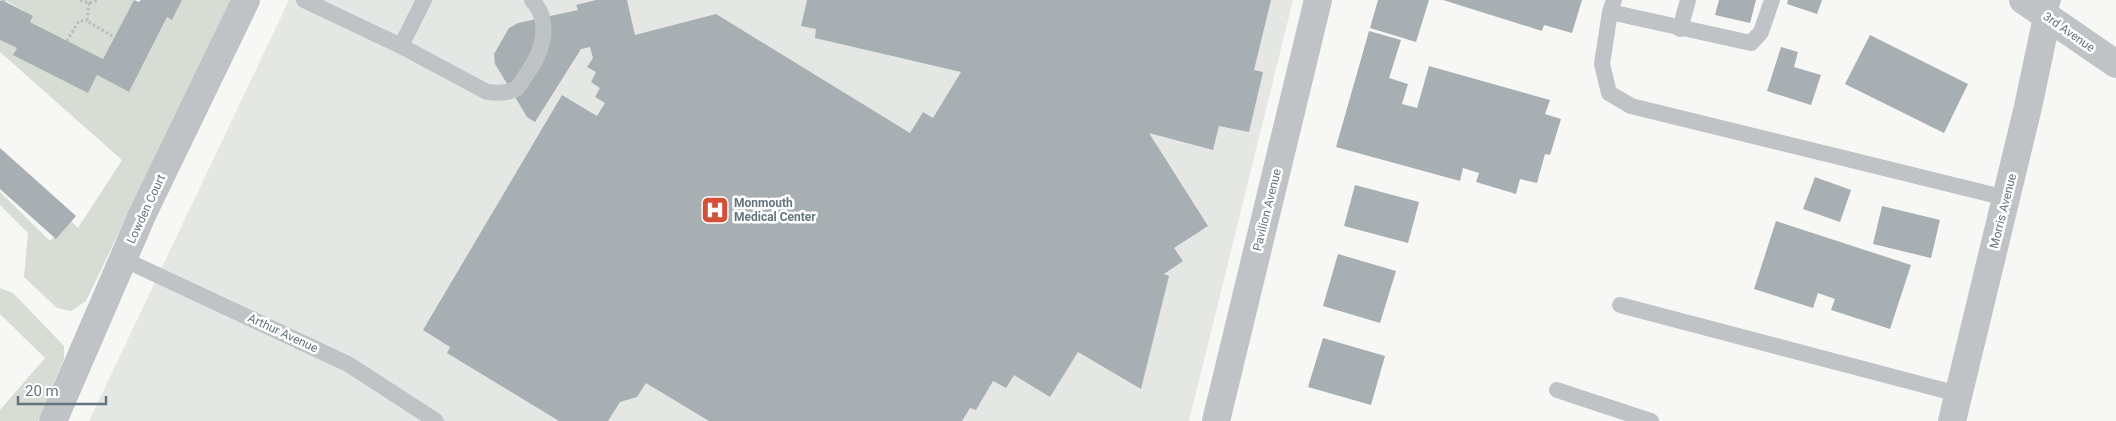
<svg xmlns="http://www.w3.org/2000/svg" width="2116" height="421" viewBox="0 0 2116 421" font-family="Roboto,sans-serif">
<rect width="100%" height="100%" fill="#f7f7f5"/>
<path fill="#e5e7e5" d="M289 0H1293L1189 421H89Z"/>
<g fill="#d7dcd4">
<path d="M5 0H134L103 59 30 22 32 16Z"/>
<path d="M182 0H231L86 301 71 311 57 308 24 277 28 233 0 205V192L50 241 70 220 78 228 122 160 0 52V40L17 48 14 54 97 75 129 92 167 17 172 20Z"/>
<path d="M0 288 13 293 64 346V359L38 421H0V410L45 358 0 314Z"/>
</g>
<g fill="#a7afb3">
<path d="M2 0 33 16 30 22 103 59 134 0 139 2 141 0H182L172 20 167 17 129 92 97 75 88 93 13 55 17 48 0 40V1Z"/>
<path d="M596 0H627L635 35 716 14 910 133 923 112 933 118 961 72 815 38 816 29 801 26 807 0H1271L1254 70 1263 72 1249 132 1219 126 1213 150 1149 133 1208 226 1174 248 1183 261 1164 274 1169 276 1141 389 1078 352 1050 397 1014 375 1006 388 993 381 976 410 970 408 962 421H709L646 383 637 397 620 402 608 421H559L447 353 450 347 423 330 562 95 597 116 605 103 595 97 600 88 591 82 596 72 587 67 593 58 590 47 581 49 535 122 527 117 495 64 494 54 509 28 518 23 578 10 576 5Z"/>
<path d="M1378 0H1429L1416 42 1370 28Z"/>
<path d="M1443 0H1582L1572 33 1544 25 1542 31Z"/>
<path d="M1719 0H1756L1750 23 1715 15Z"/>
<path d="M1788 0H1822L1817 14 1787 4Z"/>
<path d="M1369 31 1401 40 1389 78 1408 84 1402 104 1417 108 1429 66 1550 100 1545 114 1561 119 1550 155 1545 154 1537 183 1520 179 1516 194 1476 182 1479 173 1463 168 1460 181 1336 147Z"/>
<path d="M1870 35 1968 84 1944 133 1845 84Z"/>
<path d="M1781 47 1798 52 1794 67 1821 75 1811 105 1767 91Z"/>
<path d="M0 148 76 216 56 239 0 189Z"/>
<path d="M1815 177 1851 190 1840 222 1803 209Z"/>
<path d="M1355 185 1419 202 1408 243 1344 226Z"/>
<path d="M1882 206 1940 220 1931 258 1873 244Z"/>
<path d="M1776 221 1911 265 1890 329 1831 310 1835 299 1818 293 1813 308 1754 289Z"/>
<path d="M1338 254 1396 271 1380 323 1323 306Z"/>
<path d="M1323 338 1385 356 1371 405 1308 387Z"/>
</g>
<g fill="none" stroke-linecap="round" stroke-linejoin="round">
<g stroke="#b9bcbe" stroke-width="3" stroke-dasharray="2.5 2.5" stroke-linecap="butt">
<path d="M80 0 89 3 98 0"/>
<path d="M4 1 5 0"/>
<path d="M89 3 87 21 114 37"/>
<path d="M67 41 79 21H87"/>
</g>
<g stroke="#bfc3c6" stroke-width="16">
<path d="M304 0 401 46 487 92C496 93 509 94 517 88 520 85 523 79 526 75 542 53 553 23 532 0"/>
<path d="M1614 0 1610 12 1751 43 1761 32 1772 0"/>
<path d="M1610 12 1602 64 1609 93 1631 106 2006 198"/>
<path d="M2047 17 2053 0"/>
<path d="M1680 29 1688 0"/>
<path d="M401 46 424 0"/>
<path d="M123 259 348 364 436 421"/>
<path d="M1620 305 1958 394"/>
<path d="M1557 390 1651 421"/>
</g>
<g stroke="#bfc3c6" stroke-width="28">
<path d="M2023 0 2116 64"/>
<path d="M53 421 143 213 246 0"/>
<path d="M1216 421 1318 0"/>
<path d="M1952 421 2028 107 2047 17"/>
</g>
</g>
<defs>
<g id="hospital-square" transform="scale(1.4375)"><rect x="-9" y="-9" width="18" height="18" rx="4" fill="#d44f38" stroke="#fff"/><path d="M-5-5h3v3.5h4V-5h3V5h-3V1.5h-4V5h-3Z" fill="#fff"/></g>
</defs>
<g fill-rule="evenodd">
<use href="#hospital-square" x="715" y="210"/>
</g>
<g text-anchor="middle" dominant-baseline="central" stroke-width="5" stroke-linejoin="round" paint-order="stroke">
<g font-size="12" fill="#65757d" stroke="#fff">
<text transform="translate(2069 32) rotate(35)">3rd Avenue</text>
<text transform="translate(146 209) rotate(-65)">Lowden Court</text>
<text transform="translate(1267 210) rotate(-76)">Pavilion Avenue</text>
<text transform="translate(2003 211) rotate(-76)">Morris Avenue</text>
<text transform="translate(283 333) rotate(25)">Arthur Avenue</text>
</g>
<g font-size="12" font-weight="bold" fill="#65757d" stroke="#fff" text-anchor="start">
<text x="734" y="203">Monmouth<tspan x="734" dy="14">Medical Center</tspan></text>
</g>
</g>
<path d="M18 396v8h88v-8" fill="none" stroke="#65757d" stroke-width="2.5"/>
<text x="25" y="396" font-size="15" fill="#65757d" stroke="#ffffff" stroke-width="4" paint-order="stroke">20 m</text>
</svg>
